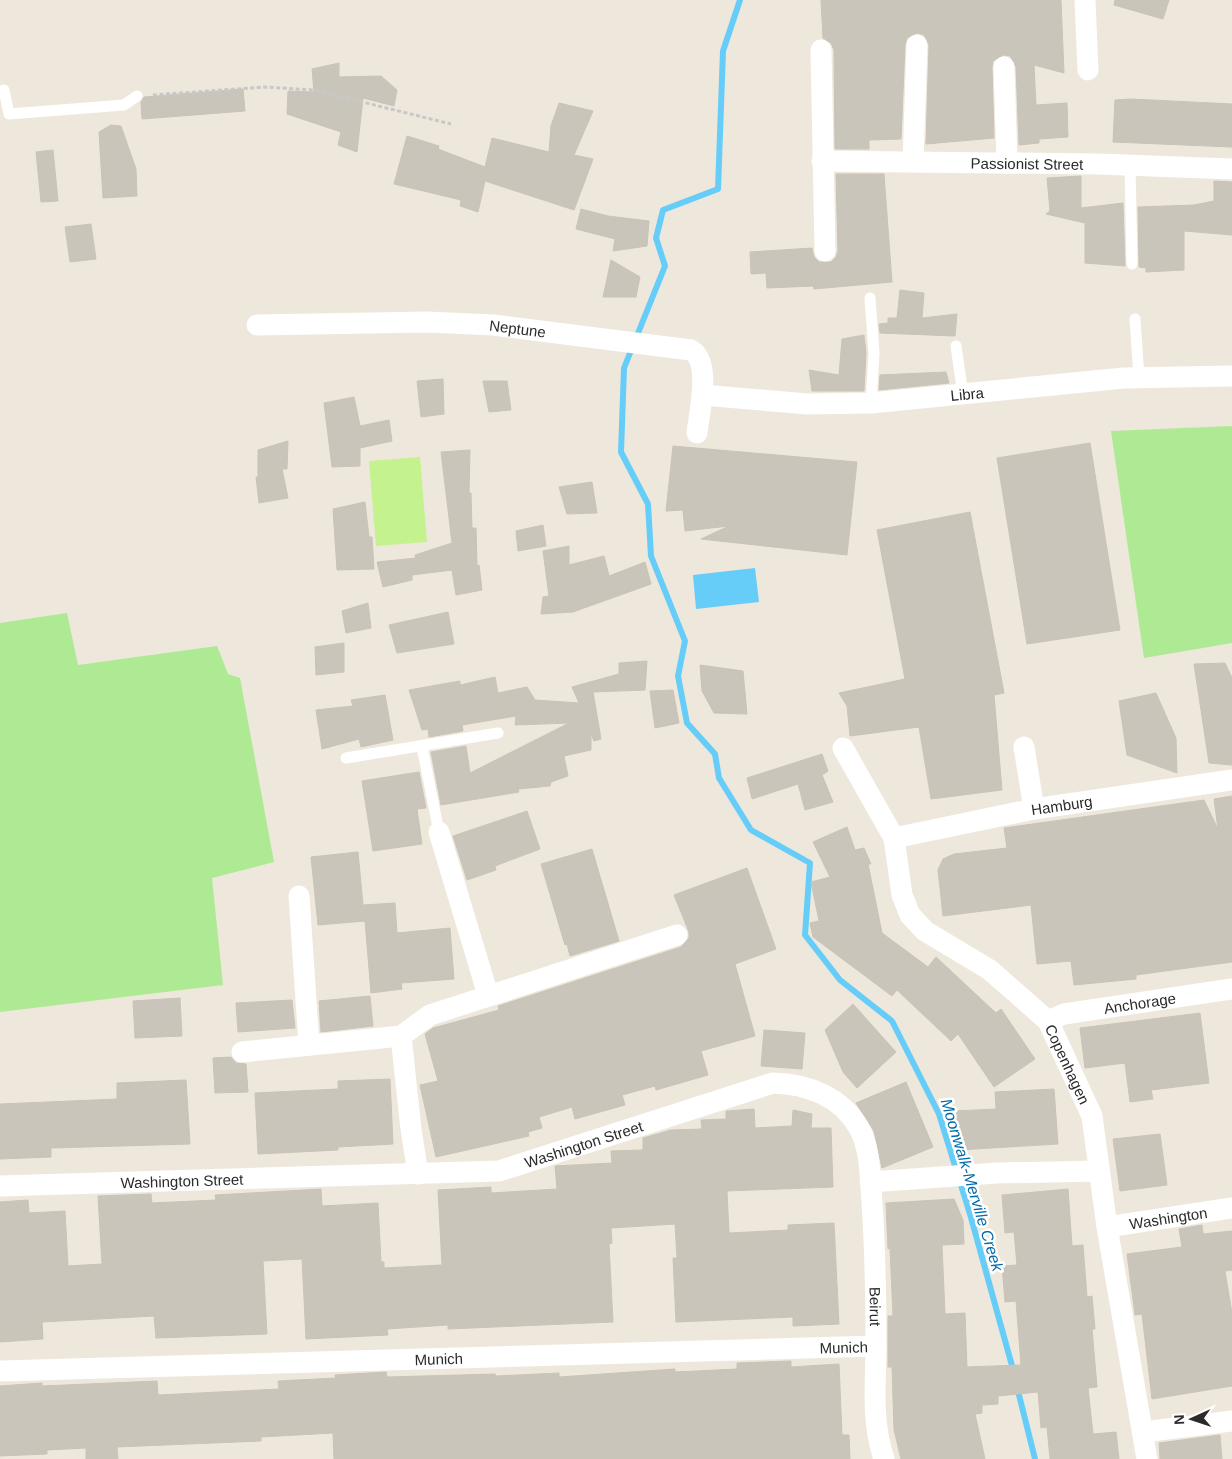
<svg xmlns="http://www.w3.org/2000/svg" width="1232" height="1459" viewBox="0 0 1232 1459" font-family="Arial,sans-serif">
<rect width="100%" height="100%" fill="#eee7dc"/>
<g fill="#aeea94">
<path d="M1232 426V643L1144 658 1111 431Z"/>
<path d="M67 613 78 665 217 646 228 674 240 678 274 862 212 878 223 985 0 1012V623Z"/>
</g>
<path fill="#c4f28f" d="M420 457 427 542 376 546 369 461Z"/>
<path fill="#66cdf9" d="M755 568 759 602 696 609 693 575Z"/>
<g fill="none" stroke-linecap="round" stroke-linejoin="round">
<g stroke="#66cdf9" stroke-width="6">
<path d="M740 0 723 51 718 189 663 210 656 238 665 266 624 368 621 452 648 504 651 556 685 641 678 676 687 723 715 754 719 778 751 830 810 863 805 935 840 980 892 1021 939 1114 970 1214 1014 1373"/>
<path d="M1017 1387 1035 1459"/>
</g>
</g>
<g fill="#c9c5bb" stroke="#cac4b6">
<path d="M821 0H1061L1064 73 1034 65 1036 105 1067 103 1068 137 1039 139V143L1019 145 1016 67 1010 56 1003 55 993 61 992 67 994 138 926 144 929 45 924 35 917 33 907 38 905 45 901 139 869 140V149H835L834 50 831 43 823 38Z"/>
<path d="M1115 0H1169L1163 19 1114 5Z"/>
<path d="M339 63V77L381 76 397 90 394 106 363 98 357 152 338 145 341 132 287 114 288 91 314 92 312 69Z"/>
<path d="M243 89 245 111 142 119 141 102 144 97Z"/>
<path d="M1131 99 1232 104V147L1113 142 1115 100Z"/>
<path d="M559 103 593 111 574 155 593 159 574 210 485 181 478 212 460 206 461 200 394 184 407 136 439 146 438 149 485 167 492 138 549 152 551 126Z"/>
<path d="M111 125 121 126 136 169 137 196 103 198 99 132Z"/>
<path d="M53 150 58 201 41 202 36 152Z"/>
<path d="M836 174H884L892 282 814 289 813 286 767 288 766 273 751 274 750 252 812 248 814 257 819 262H831L836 257 838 251Z"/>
<path d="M1081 176V208L1123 203 1125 266 1085 263V223L1046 214 1050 211 1047 178Z"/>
<path d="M1214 181 1232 182V235L1184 231V270L1146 272V268L1139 267 1138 207 1194 205 1214 201Z"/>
<path d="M581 209 608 216 649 221 647 246 613 251 615 239 576 229Z"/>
<path d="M91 224 96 259 70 262 65 227Z"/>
<path d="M611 260 640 277 636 297H603Z"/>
<path d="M900 290 924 293 922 318 957 314 955 336 880 333 879 324 888 323V318H897Z"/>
<path d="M864 335 866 353 864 391H812L809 370 839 375 842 339Z"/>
<path d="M946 372 949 383 879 390 880 375Z"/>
<path d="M443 379 444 414 421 417 417 381Z"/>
<path d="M483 381H507L511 410 489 412Z"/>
<path d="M354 397 360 426 389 420 392 441 360 448V466L332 467 324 403Z"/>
<path d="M288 441 287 469H282L288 498 259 503 256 477H258V450Z"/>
<path d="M1090 443 1120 630 1027 644 997 458Z"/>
<path d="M673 446 857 462 847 555 701 539 729 526 685 531 683 510 666 511Z"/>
<path d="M470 450 469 493H471L472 528H476L477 566 479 565 482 590 456 595 452 570 412 575V580L383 587 377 562 416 558 415 555 452 543 441 452Z"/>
<path d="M592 482 597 513 567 514 559 487Z"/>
<path d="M365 502 369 537H372L374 569 337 570 333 509Z"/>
<path d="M970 512 1004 693 994 695 1002 790 931 799 919 727 850 736 847 706 839 693 905 679 877 530Z"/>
<path d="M543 525 546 546 518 551 516 531Z"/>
<path d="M569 546V565L604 556 609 576 645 562 651 584 573 612 541 614 543 597 549 596 543 551Z"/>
<path d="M368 603 371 628 346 633 342 611Z"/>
<path d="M448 612 454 644 397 653 389 625Z"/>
<path d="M344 643V672L316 675 315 647Z"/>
<path d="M647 661 645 690 593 692 601 739 594 741 591 734V750L564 756 568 776 551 782 550 786 518 789 519 792 441 805 431 752 466 746 470 773 569 723 515 725 516 716 462 725 463 731 429 737 428 729 422 730 409 690 460 681V685L495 677 498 693 527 687 535 700 579 703 572 687 619 674V663Z"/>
<path d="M1225 663 1232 678V765L1209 763 1194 664Z"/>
<path d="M700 665 743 671 747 714 714 713 702 691Z"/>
<path d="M673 690 679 723 655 728 650 691Z"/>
<path d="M1156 693 1176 738 1177 773 1127 755 1119 701Z"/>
<path d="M385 695 393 740 361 747 359 739 322 749 316 710 353 706 351 700Z"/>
<path d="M822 754 828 771 822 775 833 802 805 810 798 784 752 799 747 778Z"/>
<path d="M419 772 426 808 417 809 422 844 373 851 362 781Z"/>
<path d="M1232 796V962L1136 975V979L1074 985 1071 961 1037 964 1031 905 943 916 938 870 943 859 954 854 1007 848 1004 828 1204 800 1218 829 1214 799Z"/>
<path d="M527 811 540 849 495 866 496 870 467 880 453 836Z"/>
<path d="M847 827 855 850 864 848 871 864H868L882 933 928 967 936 957 996 1013 1001 1009 1035 1059 994 1087 958 1034 951 1041 897 990 892 996 813 937 810 923 819 921 811 882 830 877 813 842Z"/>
<path d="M592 849 619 941 570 956 567 944 565 945 541 864Z"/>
<path d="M358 852 363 905 395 903 397 933 450 928 454 979 401 983 402 989 371 993 365 921 318 925 311 857Z"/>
<path d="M747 868 776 949 735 964 755 1036 701 1051 708 1075 656 1090 655 1086 622 1095 625 1105 575 1119 572 1107 539 1117 542 1128 528 1132 529 1136 436 1157 420 1085 438 1081 425 1034 433 1028 499 1010 498 1006 681 947 689 938V932L674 895Z"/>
<path d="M370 996 373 1026 321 1032 319 1001Z"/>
<path d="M180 998 182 1036 135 1038 133 1001Z"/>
<path d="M292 1000 295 1028 238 1032 236 1003Z"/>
<path d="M853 1004 896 1052 857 1088 843 1072 825 1030Z"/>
<path d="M1200 1013 1209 1083 1151 1090 1153 1099 1130 1102 1125 1063 1085 1068 1080 1028Z"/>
<path d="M764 1030 805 1033 802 1069 761 1066Z"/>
<path d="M231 1057 236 1063 246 1064 248 1092 215 1093 213 1058Z"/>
<path d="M390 1079 393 1144 338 1147V1150L258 1154 255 1093 338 1089V1081Z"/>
<path d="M186 1080 190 1144 51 1148V1157L0 1159V1104L117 1099V1083Z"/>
<path d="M906 1082 933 1147 882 1168 874 1131 856 1103Z"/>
<path d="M1054 1089 1058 1144 958 1150 955 1111 996 1109 995 1092Z"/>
<path d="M754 1109 755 1128 792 1126 793 1110 812 1114 811 1128H831L833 1187 727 1191 729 1233 788 1230V1225L834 1223 839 1324 793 1326V1317L676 1322 673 1258H677L675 1224 611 1228 612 1243 609 1244 613 1322 448 1329V1325L387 1329 388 1335 306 1339 302 1259 263 1261 267 1334 156 1338 154 1316 42 1322 43 1339 0 1342V1202L28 1200 29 1213 65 1211 68 1266 102 1264 98 1196 151 1194 152 1203 216 1200 215 1195 321 1189 322 1206 378 1203 381 1262H384V1268L442 1265 438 1190 491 1187V1193L557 1189 555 1166 612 1163 611 1151 643 1150V1138L671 1130 702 1129 701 1120 726 1119V1111H728Z"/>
<path d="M1160 1134 1167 1185 1120 1191 1113 1139Z"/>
<path d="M1068 1189 1072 1246 1083 1245 1087 1297 1092 1296 1095 1329H1092L1097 1387 1088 1388 1093 1434 1116 1432 1119 1459H1050L1047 1427 1041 1428 1038 1392 998 1396V1404L982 1405V1413L975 1414 985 1459H901L894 1430 892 1367H888V1316H893L890 1248 888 1249 886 1203 954 1199 963 1220 964 1244 942 1245 945 1314 965 1313 967 1367 1021 1365 1016 1301 1005 1302 1002 1266 1017 1265 1014 1232 1005 1233 1002 1195Z"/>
<path d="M1202 1225 1203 1234 1232 1231V1270L1225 1271 1232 1313V1386L1152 1399 1142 1314 1135 1315 1127 1254 1182 1247 1179 1229Z"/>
<path d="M791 1361V1367L839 1364 842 1435H849L850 1459H334L333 1433 261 1437V1441L117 1447 118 1459H86V1448L47 1450V1454L0 1456V1386L42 1383V1386L157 1381 158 1395 279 1389 278 1381 336 1378 335 1375 386 1372 387 1377 495 1374 496 1376 559 1373V1377L675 1369V1372L737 1369V1363Z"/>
<path d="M1220 1435 1222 1459H1160L1159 1443Z"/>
</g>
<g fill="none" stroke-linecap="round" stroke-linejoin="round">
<path stroke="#c8c8c8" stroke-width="3" stroke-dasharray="4 2.5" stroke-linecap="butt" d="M153 95 264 87 314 90 451 124"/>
<g stroke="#fff" stroke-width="11">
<path d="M0 91 4 90 9 114 124 105 137 96"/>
<path d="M1130 165 1132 264"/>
<path d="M870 298 874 353 871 403"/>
<path d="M1135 319 1139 378"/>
<path d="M956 346 963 395"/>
<path d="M422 747 439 832"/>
<path d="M346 758 498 733"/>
</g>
<g stroke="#fff" stroke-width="21">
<path d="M1085 0 1088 70"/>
<path d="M821 50 825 251"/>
<path d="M1004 67 1007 163"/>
<path id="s1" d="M822 161 1098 164 1232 169"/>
<path d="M913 162 917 45"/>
<path id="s2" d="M257 325 427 322 493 325 691 350C712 362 699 413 697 433"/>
<path id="s3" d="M702 395 807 404 871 403 1124 378 1232 376"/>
<path d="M1024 747 1034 809"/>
<path id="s4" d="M843 748 894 838 902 895 910 915 925 931 990 970 1048 1021 1092 1116 1107 1227 1147 1459"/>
<path d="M439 832 488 995"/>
<path id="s5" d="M894 838 1034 809 1232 780"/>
<path d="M299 896 309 1045"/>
<path id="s6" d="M1048 1021 1064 1014 1232 989"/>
<path d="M401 1036 411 1129 418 1174"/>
<path d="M242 1052 401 1036 430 1015 677 935"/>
<path d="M870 1182 997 1173 1099 1171"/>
<path id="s7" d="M0 1186 499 1171 773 1083C807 1084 841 1096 859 1128 871 1149 870 1179 872 1202 875 1249 876 1296 876 1343 876 1382 871 1421 884 1459"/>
<path id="s8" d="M1107 1227 1232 1208"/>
<path id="s9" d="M0 1371 876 1346"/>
<path d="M1143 1432 1232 1421"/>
</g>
</g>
<g text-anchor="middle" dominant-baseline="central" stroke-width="5" stroke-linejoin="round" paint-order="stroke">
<g font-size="15" fill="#2b2b2b" stroke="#fff">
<text stroke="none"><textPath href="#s1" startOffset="205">Passionist Street</textPath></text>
<text stroke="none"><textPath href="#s2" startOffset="261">Neptune</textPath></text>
<text stroke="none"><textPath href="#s3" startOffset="266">Libra</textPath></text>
<text stroke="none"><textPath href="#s5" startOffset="171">Hamburg</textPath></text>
<text stroke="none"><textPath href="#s6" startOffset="94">Anchorage</textPath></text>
<text stroke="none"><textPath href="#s4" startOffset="405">Copenhagen</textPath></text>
<text stroke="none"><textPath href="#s7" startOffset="588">Washington Street</textPath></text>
<text stroke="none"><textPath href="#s7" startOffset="182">Washington Street</textPath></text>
<text stroke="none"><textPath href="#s8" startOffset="62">Washington</textPath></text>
<text stroke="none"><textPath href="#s7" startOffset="1069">Beirut</textPath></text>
<text stroke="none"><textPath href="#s9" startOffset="844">Munich</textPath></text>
<text stroke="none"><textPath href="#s9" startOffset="439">Munich</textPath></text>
</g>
<g font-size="16" font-style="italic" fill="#016aaa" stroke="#fff">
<text transform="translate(972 1185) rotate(73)">Moonwalk-Merville Creek</text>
</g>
</g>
<g transform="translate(1192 1419) rotate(267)" stroke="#ffffff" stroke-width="4" paint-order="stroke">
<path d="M0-4L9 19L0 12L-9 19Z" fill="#2b2b2b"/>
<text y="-8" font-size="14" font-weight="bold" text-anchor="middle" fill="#2b2b2b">N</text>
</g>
</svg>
